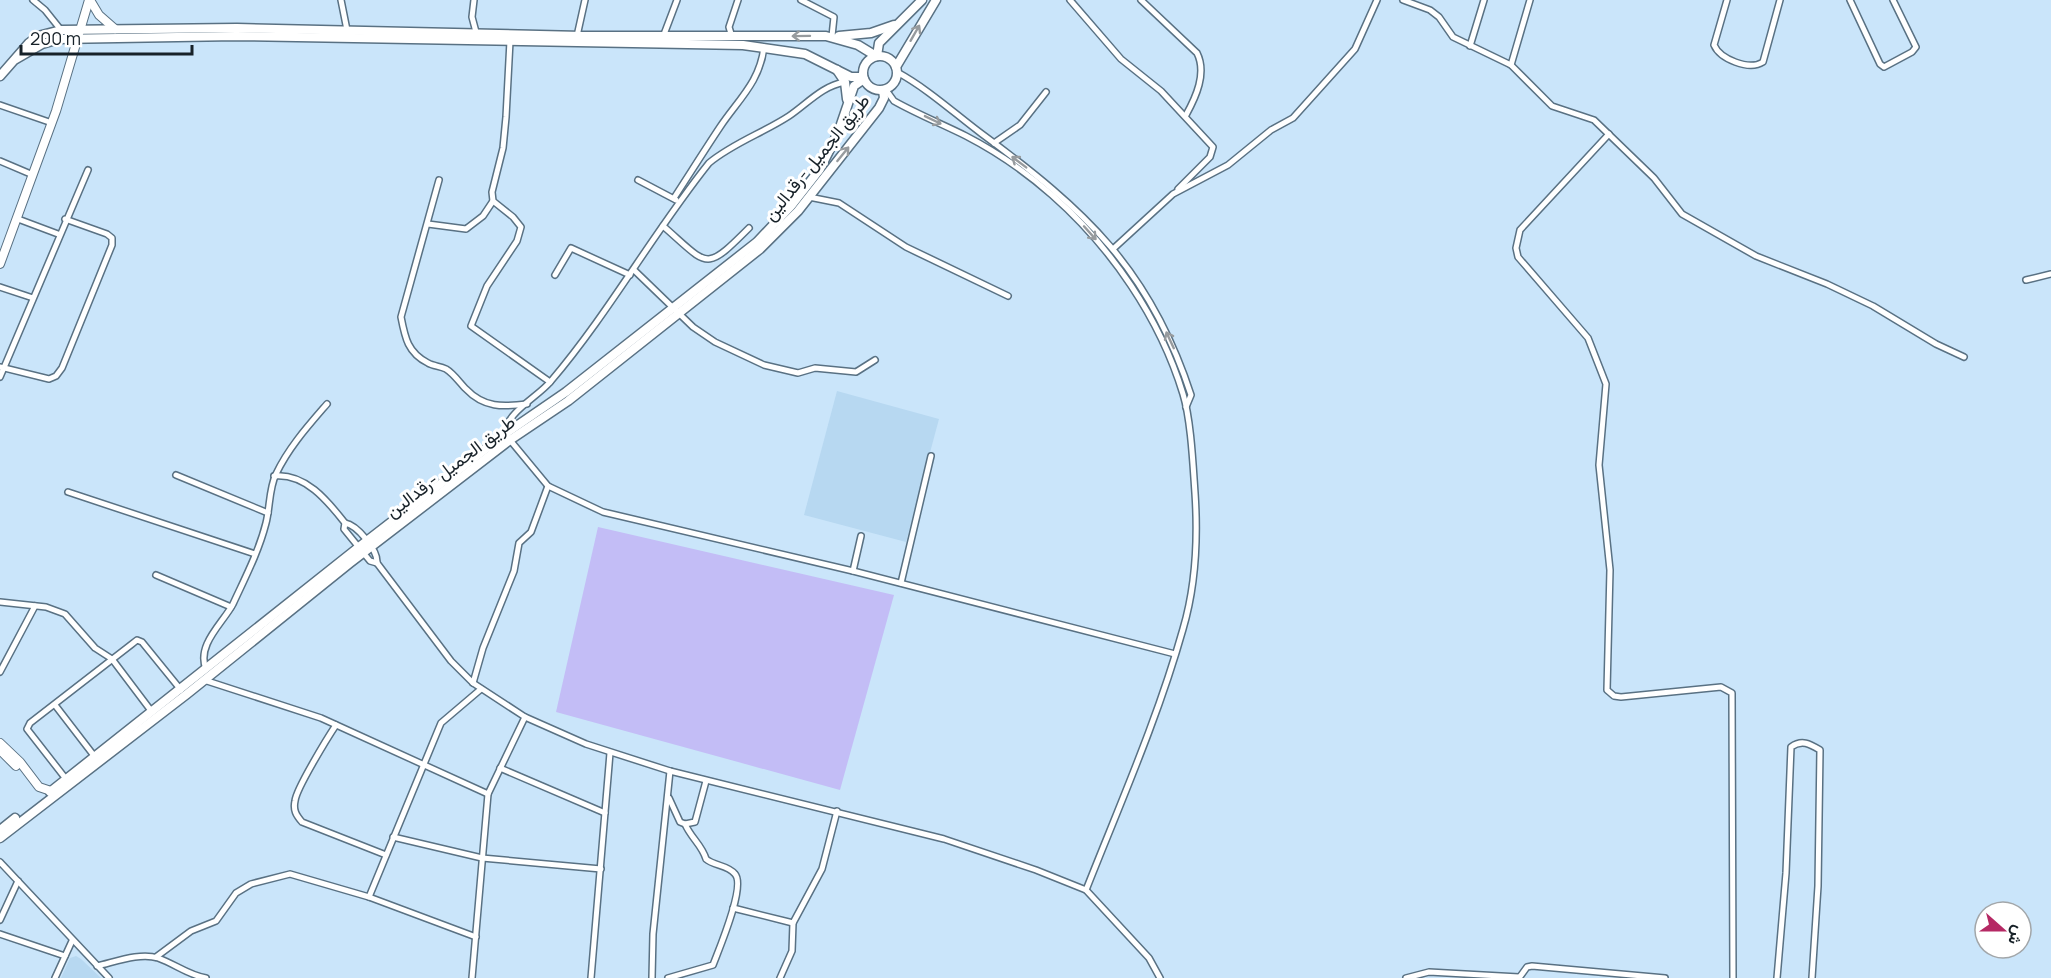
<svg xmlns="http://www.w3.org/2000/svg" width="2051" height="978" viewBox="0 0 2051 978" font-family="Manrope,Vazirmatn,sans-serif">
<rect width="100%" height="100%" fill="#cae5fa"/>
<g fill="#b7d8f1">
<path d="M837 391 939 419 906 542 804 515Z"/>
<path d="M76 956 81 959 101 978H61L70 958Z"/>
</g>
<path fill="#c3bdf6" d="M598 527 894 595 840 790 556 712Z"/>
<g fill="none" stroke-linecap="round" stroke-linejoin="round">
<g stroke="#597183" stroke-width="8">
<g id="street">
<path d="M33 0 45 10 61 30"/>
<path d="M341 0 347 30"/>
<path d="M474 0 472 17 476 32"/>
<path d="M801 0 834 17 832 36"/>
<path d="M1070 0 1121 59 1161 91 1213 147 1210 157 1178 189"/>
<path d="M1141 0 1197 53C1207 73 1196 97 1186 115"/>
<path d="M1403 0 1430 10 1439 17 1453 37 1511 65 1552 106 1594 120 1654 178 1682 214 1756 256 1827 284 1873 306 1936 344 1964 357"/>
<path d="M1727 0 1714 45C1720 59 1749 71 1763 62L1780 0"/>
<path d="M1850 0 1880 64 1884 67 1912 52 1916 47 1893 0"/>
<path d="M577 36 585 0"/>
<path d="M663 37 677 0"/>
<path d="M732 37 729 27 738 0"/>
<path d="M510 41 506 117 503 148 492 192 493 201 513 217 521 227 517 241 487 286 471 326 550 382"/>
<path d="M1470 46 1484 0"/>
<path d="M1511 65 1530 0"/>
<path d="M897 72C928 89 954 113 982 134 1085 210 1150 269 1191 395L1186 407"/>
<path d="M845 82C822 86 808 103 789 116 763 133 733 143 709 163 653 233 609 313 551 381 538 397 505 413 505 434L548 486 603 512 853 571 1175 654"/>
<path d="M886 90 894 101C917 114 942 124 966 136 995 151 1027 173 1052 195 1111 247 1160 318 1183 394 1191 420 1193 465 1195 493 1198 538 1196 585 1183 629 1158 718 1120 804 1086 890"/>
<path d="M0 105 52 123"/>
<path d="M1609 134 1520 230 1516 248 1518 257 1588 338 1606 384 1599 465 1610 570 1607 690 1614 696 1621 697 1721 687 1732 693 1733 978"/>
<path d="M994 143 1020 125 1046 92"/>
<path d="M0 161 33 175"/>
<path d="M439 180 401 317C405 338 408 353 428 363 433 366 440 366 446 369 453 373 460 383 466 389 484 408 503 407 527 404"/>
<path d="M638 180 676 200"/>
<path d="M809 197 839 203 906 247 1008 296"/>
<path d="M674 198C689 175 704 151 720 127 738 100 760 82 764 47"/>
<path d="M18 219 58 234"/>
<path d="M428 224 466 229 483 216 493 201"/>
<path d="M663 226C709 266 704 273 749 228"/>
<path d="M1113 249 1173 194 1228 165 1271 130 1293 118 1355 49 1377 0"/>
<path d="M634 270 693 327 715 342 764 365 798 373 815 368 856 372 875 360"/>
<path d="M555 275 571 248 630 275"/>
<path d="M2026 280 2051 274"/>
<path d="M0 287 33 298"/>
<path d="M0 367 49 379 56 376 62 368 112 245V238L107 234 65 219"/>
<path d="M0 377 88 170"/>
<path d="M176 475 268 513"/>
<path d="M274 476C305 473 327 500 345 523L344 529 370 561 377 563"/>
<path d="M68 492 255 554"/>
<path d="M345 523C357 525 378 550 377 563L451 661 473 683 525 717 586 744 670 771 944 839 1036 870 1086 890 1149 958 1160 978"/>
<path d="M853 571 861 536"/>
<path d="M156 575 231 607"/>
<path d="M901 583 931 456"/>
<path d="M0 602 46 607 65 614 95 648 112 659 152 712"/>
<path d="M206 669C196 645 223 623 233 604 245 578 259 551 266 523 270 508 269 488 276 474 289 447 308 426 327 404"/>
<path d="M0 672 35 606"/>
<path d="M204 680 321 718 488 794"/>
<path d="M473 683 483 648 514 571 519 543 531 532 548 486"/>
<path d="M55 705 95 757"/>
<path d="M336 725C328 737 296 789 295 801 293 810 296 815 302 822L386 855"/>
<path d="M500 768 605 813"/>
<path d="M66 779 27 729 30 723 132 644 137 640 142 642 181 690"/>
<path d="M669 798 680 822 685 824 695 822 706 781"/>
<path d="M393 837 482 858 601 869"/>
<path d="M0 862 109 978"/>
<path d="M369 897 441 723 481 689"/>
<path d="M733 908 793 923"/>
<path d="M0 920 18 881"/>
<path d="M0 934 65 956"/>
<path d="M156 957 191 931 216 921 236 893 251 884 290 874 369 897 476 937"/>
<path d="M97 966C115 962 140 952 158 958 175 964 188 975 206 978"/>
<path d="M55 978 72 941"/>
<path d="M472 978 488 794 525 717"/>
<path d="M591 978 610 753"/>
<path d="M652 978 653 934 670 771"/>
<path d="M668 978 713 965C719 949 746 886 735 874 728 865 714 866 706 859 702 845 691 838 685 824"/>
<path d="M780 978 792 951 793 923 822 869 837 811"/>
<path d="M1406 978 1429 972 1519 977"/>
<path d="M1519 978 1527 967 1532 966 1665 978"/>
<path d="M1777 978 1786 873 1791 747C1802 739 1810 744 1820 750L1818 886 1812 978"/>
</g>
</g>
<g stroke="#597183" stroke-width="10">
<g id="secondary">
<path d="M90 0 99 15 115 29"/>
<path d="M0 264 56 111 89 0"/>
<path d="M0 743 20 762 39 787 51 791"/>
<path d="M0 750 16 766"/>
</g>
</g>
<g stroke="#597183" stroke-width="11">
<g id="primary">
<path d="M839 36 871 33 894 25"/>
<circle cx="880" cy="73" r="17"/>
<path d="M877 56 879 43 922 0"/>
<path d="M16 59 42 44 59 39 236 36 743 45 805 54 851 77H863"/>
<path d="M896 67 936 0"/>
<path d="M837 70 845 82 847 99"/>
<path d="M0 76 29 43 38 36 61 30 237 28 582 36H826L858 45 876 56"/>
<path d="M50 792 359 547 505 434 566 392 757 242 791 206 820 169 838 133 854 86 864 79"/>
<path d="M0 830 15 818"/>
<path d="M0 838 187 694 350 563 510 440 568 401 760 249 798 211 879 108 884 98 883 90"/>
</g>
</g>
<use href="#street" stroke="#fff" stroke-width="5"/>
<use href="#secondary" stroke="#fff" stroke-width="8"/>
<use href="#primary" stroke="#fff" stroke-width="8"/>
</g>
<defs><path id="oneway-shaft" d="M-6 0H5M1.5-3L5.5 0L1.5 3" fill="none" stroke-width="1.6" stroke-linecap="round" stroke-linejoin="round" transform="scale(1.5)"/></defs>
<g stroke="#979b9e">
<use href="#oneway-shaft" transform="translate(915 33) rotate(-60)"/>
<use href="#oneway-shaft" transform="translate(801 36) rotate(179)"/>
<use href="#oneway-shaft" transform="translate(933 120) rotate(26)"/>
<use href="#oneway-shaft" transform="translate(843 154) rotate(-51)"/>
<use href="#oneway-shaft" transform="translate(1019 162) rotate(-143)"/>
<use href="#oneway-shaft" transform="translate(1090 233) rotate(48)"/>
<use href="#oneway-shaft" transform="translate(1170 340) rotate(-115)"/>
</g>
<g text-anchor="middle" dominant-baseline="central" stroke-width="6" stroke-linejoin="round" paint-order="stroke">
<g font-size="18" fill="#172128" stroke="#fff">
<text transform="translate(816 157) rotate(-51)">طريق الجميل -رقدالين</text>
<text transform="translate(450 466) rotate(-37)">طريق الجميل -رقدالين</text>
</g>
</g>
<g transform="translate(2003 930) rotate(111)"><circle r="28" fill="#ffffff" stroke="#a2a6a9" stroke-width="1.5"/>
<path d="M0-4.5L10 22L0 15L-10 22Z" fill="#b52964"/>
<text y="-9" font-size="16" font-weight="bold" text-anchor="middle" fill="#172128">ش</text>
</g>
<path d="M21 45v9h171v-9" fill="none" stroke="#172128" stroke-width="3"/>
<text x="30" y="45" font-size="18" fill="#172128" stroke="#ffffff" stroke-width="4.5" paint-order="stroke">200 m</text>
</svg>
